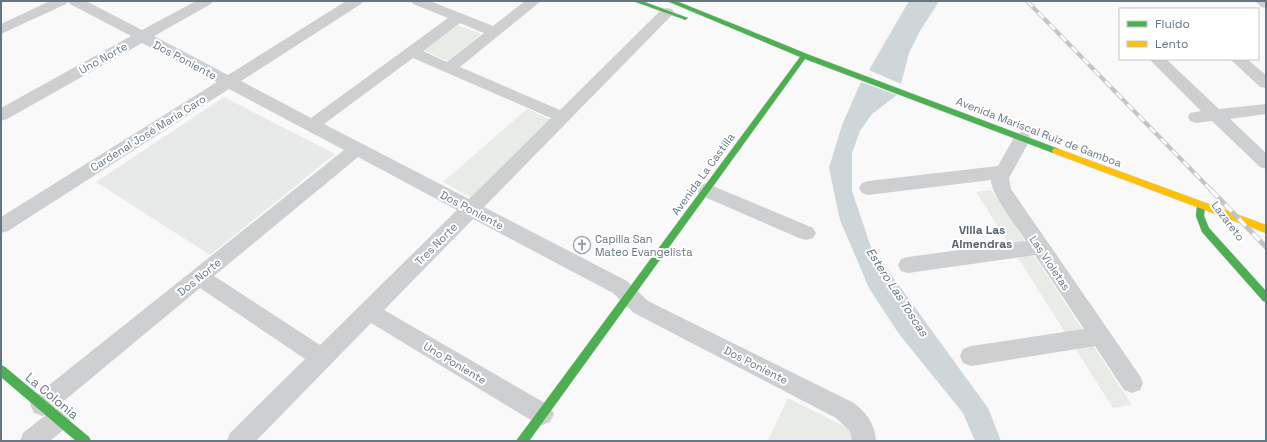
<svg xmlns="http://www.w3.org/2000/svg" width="1267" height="442" viewBox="0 0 1267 442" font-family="'Space Grotesk',sans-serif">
<rect width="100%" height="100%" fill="#f9f9f9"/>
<path fill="#e8e9e9" d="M224 97 335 154 210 255 96 182Z"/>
<g fill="#e8ebe6">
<path d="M458 25 481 34 448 61 423 50Z"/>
<path d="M527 109 554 121 471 198 443 182Z"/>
<path d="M991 190 1132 405 1113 408 976 192Z"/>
<path d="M788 398 856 432 853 441H768Z"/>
</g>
<g fill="#ced6d9">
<path d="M909 1H938V3L920 31 909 53 901 84 869 70Z"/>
<path d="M861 82 897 95 872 114 860 131 852 153V191L871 247 988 408 1001 441H975L963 413 899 334 869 288 840 220 829 168 842 125Z"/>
</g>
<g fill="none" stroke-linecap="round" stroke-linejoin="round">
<g stroke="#d5d6d7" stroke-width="1">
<g id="fast">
<path d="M633 1H642L688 18 685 20 683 19Z"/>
<path d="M667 1H676L741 27 807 54 1059 149 1060 151 1059 153H1053L805 59 529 441H516L800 57Z"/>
<path d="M1201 203 1205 206 1204 216 1209 228 1266 291V302L1263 301 1202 232 1196 216 1197 206Z"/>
<path d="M1 365 5 367 89 437 91 441H76L1 377Z"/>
</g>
</g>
<g stroke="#d5d6d7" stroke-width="1">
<path id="slow" d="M1056 148 1266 225V233L1053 153 1052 151 1053 149Z"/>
</g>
<g fill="#cecfd0" fill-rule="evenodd">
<path d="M50 1H68L66 4 1 34V24Z"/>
<path d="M68 1H86L142 30 196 1H213L211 4 154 36 228 75 346 1H363L361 4 241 81 311 118 448 18 413 4 411 1H430L493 26 525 1H541L460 67 560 110 662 9 667 8 672 9 674 12 672 15 484 207 627 281 648 301 852 402C866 411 875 424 876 441H852L850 431 836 418 634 313 613 293 473 219 384 310 550 406 554 414 550 422 542 425 534 422 371 323 256 441H227L230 433 305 359 200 288 53 410 59 408 67 411 71 419 67 427 50 441H20L23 433 47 414 42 416 34 413 30 405 34 397 344 150 229 89 8 231 1 233V217L217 82 142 43 7 119 1 121V108L131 36 70 4ZM460 23 484 33 447 62 423 51ZM413 58 551 118 469 199 324 124ZM358 157 457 210 320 345 214 276Z"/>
<path d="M1255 1H1266V8L1261 7Z"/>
<path d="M1149 59H1166L1219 109 1266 104V114L1230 119 1266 153V169L1260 167 1212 121 1196 123 1190 121 1188 117 1190 113 1201 111Z"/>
<path d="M1230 59H1247L1266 75V88L1260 87Z"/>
<path d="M1022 132 1028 134 1031 138 1009 178 1011 189 1140 376 1143 383 1140 390 1132 393 1124 390 1095 346 971 366 963 363 960 356 963 349 971 346 1084 329 1035 255 908 273 901 271 898 265 901 259 908 257 1026 241C1017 227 991 195 991 180L868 195 862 193 859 188 862 183 868 181 998 166 1016 134Z"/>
<path d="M706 183 813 228 816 233 813 238 806 240 799 238 700 195 697 190 700 185Z"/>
</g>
<use href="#fast" fill="#4caf50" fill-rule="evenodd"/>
<use href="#slow" fill="#ffc107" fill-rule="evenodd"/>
<g stroke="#c3c5c6" stroke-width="4">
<path id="rail-far1" d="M1027 1 1212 191"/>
</g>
<g stroke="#c3c5c6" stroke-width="5">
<path id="rail" d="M1211 190 1266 247"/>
</g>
<use href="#rail-far1" stroke="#fff" stroke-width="2.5" stroke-dasharray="8" stroke-linecap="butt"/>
<use href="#rail" stroke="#fff" stroke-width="3.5" stroke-dasharray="10" stroke-linecap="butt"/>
</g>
<defs>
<g id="church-ring" transform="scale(0.9)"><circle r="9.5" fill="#fff" stroke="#99a4ac" stroke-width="1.5"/><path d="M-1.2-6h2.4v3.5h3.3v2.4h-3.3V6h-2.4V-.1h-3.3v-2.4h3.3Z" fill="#99a4ac"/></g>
</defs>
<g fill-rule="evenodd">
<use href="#church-ring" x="582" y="245"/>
</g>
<g text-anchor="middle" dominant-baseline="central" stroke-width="4" stroke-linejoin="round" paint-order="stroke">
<g font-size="11" fill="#657683" stroke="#fff">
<text transform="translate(103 58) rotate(-29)">Uno Norte</text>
<text transform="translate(185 60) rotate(28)">Dos Poniente</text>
<text transform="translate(1039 132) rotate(21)">Avenida Mariscal Ruiz de Gamboa</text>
<text transform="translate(148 133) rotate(-32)">Cardenal José María Caro</text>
<text transform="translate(703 174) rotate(-54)">Avenida La Castilla</text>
<text transform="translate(472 210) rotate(28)">Dos Poniente</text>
<text transform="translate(1228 221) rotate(53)">Lazareto</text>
<text transform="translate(436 244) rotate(-45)">Tres Norte</text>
<text transform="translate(1050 263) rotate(56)">Las Violetas</text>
<text transform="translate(199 277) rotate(-39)">Dos Norte</text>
<text transform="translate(455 363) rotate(31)">Uno Poniente</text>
<text transform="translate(756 365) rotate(27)">Dos Poniente</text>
</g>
<g font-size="11" fill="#657683" stroke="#fff" text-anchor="start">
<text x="595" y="239">Capilla San<tspan x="595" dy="13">Mateo Evangelista</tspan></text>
</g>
<g font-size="12" font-weight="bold" fill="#57646e" stroke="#fff">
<text x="982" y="230">Villa Las<tspan x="982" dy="14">Almendras</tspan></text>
</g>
<g font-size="12" font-style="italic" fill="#60757c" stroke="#fff">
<text transform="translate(897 292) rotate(57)">Estero Las Toscas</text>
</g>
<g font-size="13" fill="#657683" stroke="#fff">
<text transform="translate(52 396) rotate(40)">La Colonia</text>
</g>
</g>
<rect width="1267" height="442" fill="none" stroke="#657683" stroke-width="4"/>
<rect x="1119" y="8" width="140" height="52" fill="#ffffff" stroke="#c1c8cd"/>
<rect x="1127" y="21" width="20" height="6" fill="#4caf50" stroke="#c1c8cd"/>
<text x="1155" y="28" font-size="12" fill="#657683">Fluido</text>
<rect x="1127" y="41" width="20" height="6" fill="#ffc107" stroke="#c1c8cd"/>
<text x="1155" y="48" font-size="12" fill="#657683">Lento</text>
</svg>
